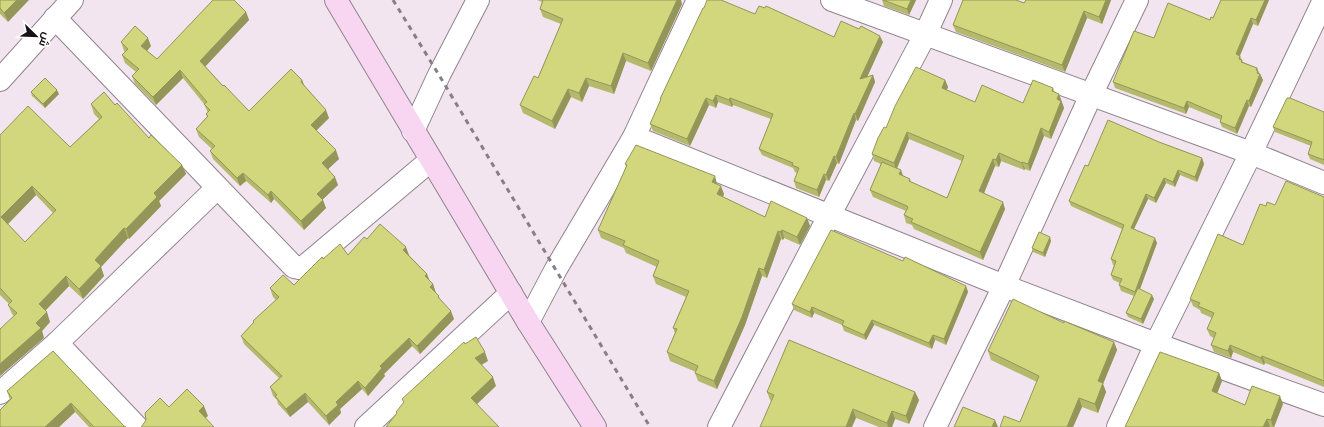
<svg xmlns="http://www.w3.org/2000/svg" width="1324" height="427" viewBox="0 0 1324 427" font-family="'Titillium Web',Cairo,sans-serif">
<rect width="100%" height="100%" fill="#f2e5ef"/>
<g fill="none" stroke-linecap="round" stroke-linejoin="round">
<g stroke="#90848d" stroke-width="24">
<g id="street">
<path d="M832 0 1251 153 1324 183"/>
<path d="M55 18 294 267 299 268 305 266 431 160"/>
<path d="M0 80 72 0"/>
<path d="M413 131 439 75 478 0"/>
<path d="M634 137 1004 286 1156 344 1324 405"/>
<path d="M528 322 556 269 634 137 698 0"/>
<path d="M57 343 137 427"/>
<path d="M0 393 57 343 217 188"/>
<path d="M366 427 511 293"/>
<path d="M719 427 829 216 925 35 941 0"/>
<path d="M935 427 1004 286 1091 95 1137 0"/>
<path d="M1118 427 1156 344 1251 153 1324 0"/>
</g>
</g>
<g stroke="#90848d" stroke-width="24">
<path id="secondary" d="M336 0 528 322 595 427"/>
</g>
<use href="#street" stroke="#fff" stroke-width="22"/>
<use href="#secondary" stroke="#f8d6f2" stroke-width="22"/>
<path stroke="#887f86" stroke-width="3" stroke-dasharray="5 5" stroke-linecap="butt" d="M393 0 439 75 650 427"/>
</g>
<g fill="#b5b96c" fill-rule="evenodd">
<path d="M0 0 8 22 0 14Z"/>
<path d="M537 0H677L682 4 651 71 626 61 614 94 589 86 582 102 571 97 555 129 523 113 520 105 538 78 561 24 543 17 540 9 542 2Z"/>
<path d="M882 0H916L909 15 884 6Z"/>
<path d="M963 0H1016L1024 3 1026 0H1111L1102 24 1087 18 1065 72 956 32 953 25Z"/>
<path d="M1221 0H1269L1258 26 1253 24 1240 56 1243 62 1257 68 1259 74H1260L1263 80 1251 107 1249 106 1237 134 1222 127 1220 122 1221 120 1189 107 1186 114 1115 88 1113 82 1154 38 1210 20 1213 18Z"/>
<path d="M704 8 755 14 834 37 883 42 867 77 873 75 875 82 858 121 856 120 839 164 837 163 829 181 826 180 819 197 796 188 794 181 797 173 795 172 793 168 762 155 759 149 771 119 733 105 732 107 718 102 716 108 709 105 690 146 653 131 650 124 661 101 660 99Z"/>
<path d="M246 12 249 20 205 66 223 86 249 111 302 80 305 87 329 118 316 130 339 159 328 169 338 185 322 200 326 208 304 230 274 199 271 203 246 181 240 186 213 159 210 151 212 149 199 137 196 129 207 117 206 114 208 113 204 104 183 78 156 105 135 84 132 76 136 72 125 63 122 55 125 52 124 51 121 42 151 46 147 51 157 59Z"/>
<path d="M945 80 948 87 947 90 975 102 1023 103 1053 88 1055 93 1059 94 1064 108 1051 139 1044 136 1030 171 1025 169 1024 170 1001 161 999 167 995 166 984 193 1005 209 983 260 914 229 912 225 906 223 904 215 906 211 873 197 870 190 881 164 874 161 872 154 886 128ZM909 139 962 161 947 198 911 182 910 179 903 176 897 169Z"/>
<path d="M31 92 59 94 45 108 32 96Z"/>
<path d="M91 104 149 138 182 165 186 174 159 201 161 206 129 239 128 238 101 267 104 276 83 299 69 286 45 311 50 322 42 331 44 338 14 316 12 314 8 305 9 304 0 295V135L70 147 99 119 94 114ZM36 195 53 213 25 242 8 224Z"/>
<path d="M1324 112V165L1310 159 1308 154 1311 146 1275 132 1273 127Z"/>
<path d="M1159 142 1202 158 1204 164 1197 182 1180 175 1175 187 1166 183 1156 203 1148 199 1134 229 1157 243 1140 289 1154 299 1143 324 1128 317 1126 313 1134 296 1121 291 1119 285 1120 283 1113 280 1111 275 1114 265H1113L1111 259 1122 229 1071 206 1069 201 1088 166Z"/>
<path d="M625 164 717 184 724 194 723 197 765 217 807 218 810 226 800 245 784 238 783 240 781 239 767 278 762 276 745 325 717 389 698 381 695 373 696 372 670 361 667 352 675 333 673 328 686 297 656 284 653 276 657 267 626 253 624 248 601 238 598 230 626 167Z"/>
<path d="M1324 197V387L1265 363 1264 365 1233 352 1231 358 1214 352 1211 345 1214 338 1210 336 1207 329 1212 318 1201 313 1200 310 1193 306 1190 299 1243 245 1266 206 1275 205Z"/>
<path d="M367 239 409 255 427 274 430 282 433 284 435 291 454 319 420 354 412 346 384 374 385 376 368 396 362 389 340 409 341 413 329 425 308 402 290 417 278 404 277 400 273 396 270 387 279 378 244 344 241 336 254 322 253 321 276 300 273 297 270 288 294 285 323 259 348 255Z"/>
<path d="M1051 241 1045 257 1033 252 1032 248Z"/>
<path d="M903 261 966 286 968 292 946 345 935 340 932 349 874 325 866 340 844 331 842 325 814 313 812 318 794 310 792 304Z"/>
<path d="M1064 323 1114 342 1117 350 1103 384 1106 392 1098 413 1082 407 1073 427H1000L1020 422 1037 382 991 360 988 351Z"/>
<path d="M53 351 124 426 126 427H89L75 412 59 427H0L10 400 7 391Z"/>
<path d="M1219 373 1222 381 1217 393 1245 405 1283 404 1274 427H1125Z"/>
<path d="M767 392H915L919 400 909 424 895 419 892 427H879L856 418 771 401 770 400Z"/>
</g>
<g fill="#939658">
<path d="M17 0H29L8 22 4 13Z"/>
<path d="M677 0H681L682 4 651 71 648 63Z"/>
<path d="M911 0H916L909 15 907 9Z"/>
<path d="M1106 0H1111L1102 24 1099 17Z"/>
<path d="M1265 0H1269L1258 26 1256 20Z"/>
<path d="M1084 11 1087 18 1065 72 1062 65Z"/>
<path d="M246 12 249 20 203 69 200 61Z"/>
<path d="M1251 18 1253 24 1238 60 1236 54Z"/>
<path d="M880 36 883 42 863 86 860 79Z"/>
<path d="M148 38 151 46 144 54 141 46Z"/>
<path d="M623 53 626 61 614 94 611 86Z"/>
<path d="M1257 68 1260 76V74L1263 80 1251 107 1249 101Z"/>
<path d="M180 70 183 78 156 105 153 97Z"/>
<path d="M873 75 875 82 858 121 855 114Z"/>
<path d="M586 78 589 86 582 102 579 93Z"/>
<path d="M302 80 305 88 301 82Z"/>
<path d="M945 80 948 87 944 95 942 88Z"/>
<path d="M568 89 571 97 555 129 552 121Z"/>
<path d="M57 90 59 94 45 108 43 104Z"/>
<path d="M1059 94 1064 108 1051 139 1049 132 1057 99Z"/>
<path d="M716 95 718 102 716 108 713 101Z"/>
<path d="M706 98 709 105 690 146 687 139Z"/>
<path d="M730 98 733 105 732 107 729 100Z"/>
<path d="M1247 100 1249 106 1237 134 1235 128Z"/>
<path d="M1187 101 1189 107 1186 114 1184 108Z"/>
<path d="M326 110 329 118 314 133 311 125Z"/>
<path d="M854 113 856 120 839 164 836 157Z"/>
<path d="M1041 128 1044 136 1030 171 1028 164Z"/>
<path d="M907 132 909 139 896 170 894 163Z"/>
<path d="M336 150 339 159 325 172 322 163Z"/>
<path d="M999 153 1001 161 999 167 996 160Z"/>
<path d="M834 156 837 163 829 181 826 175Z"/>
<path d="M1202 158 1204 164 1197 182 1195 177Z"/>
<path d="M993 159 995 166 982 198 979 191Z"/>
<path d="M1022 162 1025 169 1024 170 1022 163Z"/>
<path d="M182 165 186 174 159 201 161 206 129 239 126 229 154 193Z"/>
<path d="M901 170 904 178 899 174Z"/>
<path d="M1178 170 1180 175 1175 187 1173 182Z"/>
<path d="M243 173 246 181 240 186 237 178Z"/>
<path d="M824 174 826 180 819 197 817 190Z"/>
<path d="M715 176 717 184 712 182Z"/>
<path d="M335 177 338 185 320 202 317 194Z"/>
<path d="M1164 178 1166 183 1156 203 1154 198Z"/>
<path d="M32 186 36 195 5 227 1 217Z"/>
<path d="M721 186 724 194 720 202 717 194Z"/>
<path d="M271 191 274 199 271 203 268 195Z"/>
<path d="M1146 194 1148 199 1132 233 1131 228Z"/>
<path d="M323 200 326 208 304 230 301 221Z"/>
<path d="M1003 202 1005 209 983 260 980 252Z"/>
<path d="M807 218 810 226 800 245 797 237Z"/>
<path d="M124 228 128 238 101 267 104 276 83 299 79 289 95 260Z"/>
<path d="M782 230 784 238 783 240 780 232Z"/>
<path d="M778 231 781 239 767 278 764 270Z"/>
<path d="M1050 237 1051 241 1045 257 1043 253Z"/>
<path d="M1155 238 1157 243 1137 297 1135 292Z"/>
<path d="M406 247 409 255 406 258 403 250Z"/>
<path d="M759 268 762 276 745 325 717 389 714 381Z"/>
<path d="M427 274 430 282 425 276Z"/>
<path d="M66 276 69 286 42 314 39 304Z"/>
<path d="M433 284 436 293 430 287Z"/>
<path d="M966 286 968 292 946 345 944 339Z"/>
<path d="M1152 295 1154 299 1143 324 1141 319Z"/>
<path d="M812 307 814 313 812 318 810 312Z"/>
<path d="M451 311 454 319 420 354 417 346Z"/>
<path d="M47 312 50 322 42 331 44 338 0 376V364L36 323Z"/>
<path d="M872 320 874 325 866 340 864 335Z"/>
<path d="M933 335 935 340 932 349 929 343Z"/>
<path d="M409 338 412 346 384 374 385 376 368 396 365 388 380 366Z"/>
<path d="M1114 342 1117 350 1103 384 1106 392 1098 413 1095 404 1098 381Z"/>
<path d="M1230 345 1233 352 1231 358 1228 351Z"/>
<path d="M485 352 488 361 478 367 475 358Z"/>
<path d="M1262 356 1265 363 1264 365 1261 358Z"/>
<path d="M1219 373 1222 381 1215 399 1212 391Z"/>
<path d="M493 377 496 386 474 407 471 398Z"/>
<path d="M358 381 362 389 340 409 341 413 329 425 326 416 336 402Z"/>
<path d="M915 392 919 400 909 424 906 416Z"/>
<path d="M305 393 308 402 290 417 286 409Z"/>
<path d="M1280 396 1283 404 1274 427H1273L1271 420Z"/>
<path d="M1079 398 1082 407 1073 427H1067Z"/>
<path d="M71 403 75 412 59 427H45Z"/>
<path d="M204 406 208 416 202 421 199 411Z"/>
<path d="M853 409 856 418 852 427H846Z"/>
<path d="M892 411 895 419 892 427H888L887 423Z"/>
<path d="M1267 419 1270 427H1263Z"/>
<path d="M995 420 998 427H992Z"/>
</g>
<g fill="#d2d77e" stroke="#939658" fill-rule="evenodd">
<path d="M0 0H17L4 13 0 8Z"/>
<path d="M213 0H234L246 12 200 61 223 86 224 85 249 111 291 69 302 80 301 82 326 110 311 125 336 150 322 163 335 177 317 194 323 200 301 221 271 191 268 195 243 173 237 178 210 151 215 146 196 129 208 116 206 114 210 110 204 104 207 102 180 70 153 97 132 76 139 69 122 55 128 49 121 42 135 26 148 38 141 46 157 59Z"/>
<path d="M543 0H677L648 63 623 53 611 86 586 78 579 93 568 89 552 121 520 105 534 76 538 78 563 19 540 9Z"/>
<path d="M707 0H721L755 14 759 6 765 8 766 6 834 37 841 21 859 29 861 26 880 36 860 79 873 75 855 114 854 113 836 157 834 156 826 175 824 174 817 190 794 181 799 168 792 165 793 163 759 149 773 114 730 98 729 100 716 95 713 101 706 98 687 139 650 124 661 99H660L703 8H704Z"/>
<path d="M883 0H911L907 9Z"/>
<path d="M963 0H1016L1024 3 1026 0H1106L1099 17 1084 11 1062 65 953 25Z"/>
<path d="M1221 0H1265L1256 20 1251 18 1236 54 1240 56 1239 59 1242 60 1241 62 1257 68 1256 70 1258 71 1257 73 1260 74 1249 101 1247 100 1235 128 1220 122 1222 116 1187 101 1184 108 1113 82 1134 31 1154 38 1168 3 1210 20 1211 17 1213 18Z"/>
<path d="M916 67 945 80 942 88 975 102 982 85 1023 103 1033 80 1053 88 1052 91 1059 94 1057 99 1061 101 1049 132 1041 128 1028 164 1022 162V163L999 153 996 160 993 159 979 191 1003 202 980 252 911 222 913 219 904 215 908 207 907 206 870 190 882 162 901 170 899 174 910 179 909 181 947 198 964 156 907 132 894 163 872 154 878 138 884 127 886 128 895 106Z"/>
<path d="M45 78 57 90 43 104 31 92Z"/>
<path d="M104 92 115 105 117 103 149 138 151 135 182 165 154 193 157 197 126 229 124 228 95 260 101 266 79 289 66 276 39 304 47 312 36 323 41 328 0 364V329L17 313 8 305 12 301 0 288V135L28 106 70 147 102 117 91 104ZM32 186 56 210 25 242 1 217Z"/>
<path d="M1287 98H1290L1324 112V160L1308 154 1312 142 1273 127Z"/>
<path d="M1108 120 1159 142 1202 158 1195 177 1178 170 1173 182 1164 178 1154 198 1146 194 1131 228 1155 238 1135 292 1119 285 1122 279 1111 275 1116 261 1111 259 1124 225 1069 201 1085 165 1088 166Z"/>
<path d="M636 145 715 176 712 182 721 186 717 194 765 217 771 201 807 218 797 237 782 230 780 232 778 231 764 270 759 268 742 317 714 381 695 373 698 366 667 352 677 329 673 328 689 291 653 276 659 261 623 245 625 241 598 230 627 165 625 164Z"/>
<path d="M1286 181 1324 197V381L1262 356 1261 358 1230 345 1228 351 1211 345 1216 333 1207 329 1214 313 1198 306 1200 303 1190 299 1218 234 1243 245 1260 204 1266 206 1267 202 1275 205Z"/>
<path d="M380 224 406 247 403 250 427 274 425 276 433 284 430 287 439 296 438 297 451 311 417 346 409 338 380 366 382 368 365 388 358 381 336 402 338 405 326 416 305 393 286 409 275 396 277 395 270 387 282 376 241 336 254 322 253 321 279 297 270 288 283 275 294 285 322 257 323 259 340 244 348 255 364 237 367 239Z"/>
<path d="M831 230 903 261 905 257 966 286 944 339 933 335 929 343 872 320 864 335 842 325 844 321 812 307 810 312 792 304Z"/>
<path d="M1039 232 1050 237 1043 253 1032 248Z"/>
<path d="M1138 288 1152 295 1141 319 1126 313Z"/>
<path d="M1013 299 1064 323V321L1114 342 1098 381 1103 383 1095 404 1079 398 1067 427H1000L1004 416 1020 422 1039 376 988 351Z"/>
<path d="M476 337 485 352 475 358 493 377 471 398 499 427H386L397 413 396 412 404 402 402 399 464 342 465 344Z"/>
<path d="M789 340 915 392 906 416 892 411 887 423 853 409 846 427H760L774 395 767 392Z"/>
<path d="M53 351 124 426 126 427H94L71 403 45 427H0V410L12 398 7 391Z"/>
<path d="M1160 352 1219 373 1212 391 1245 405 1252 386 1280 396 1271 420 1267 419 1263 427H1125Z"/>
<path d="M187 389 204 406 199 411 214 427H141L142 426 146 420 145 413 160 398 169 407Z"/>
<path d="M963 407 995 420 992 427H954Z"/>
</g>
<g transform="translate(36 36) rotate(113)" stroke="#ffffff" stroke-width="3" paint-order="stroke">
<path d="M0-3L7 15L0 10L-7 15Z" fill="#151114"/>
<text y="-6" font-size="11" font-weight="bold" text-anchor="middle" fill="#151114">ش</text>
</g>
</svg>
